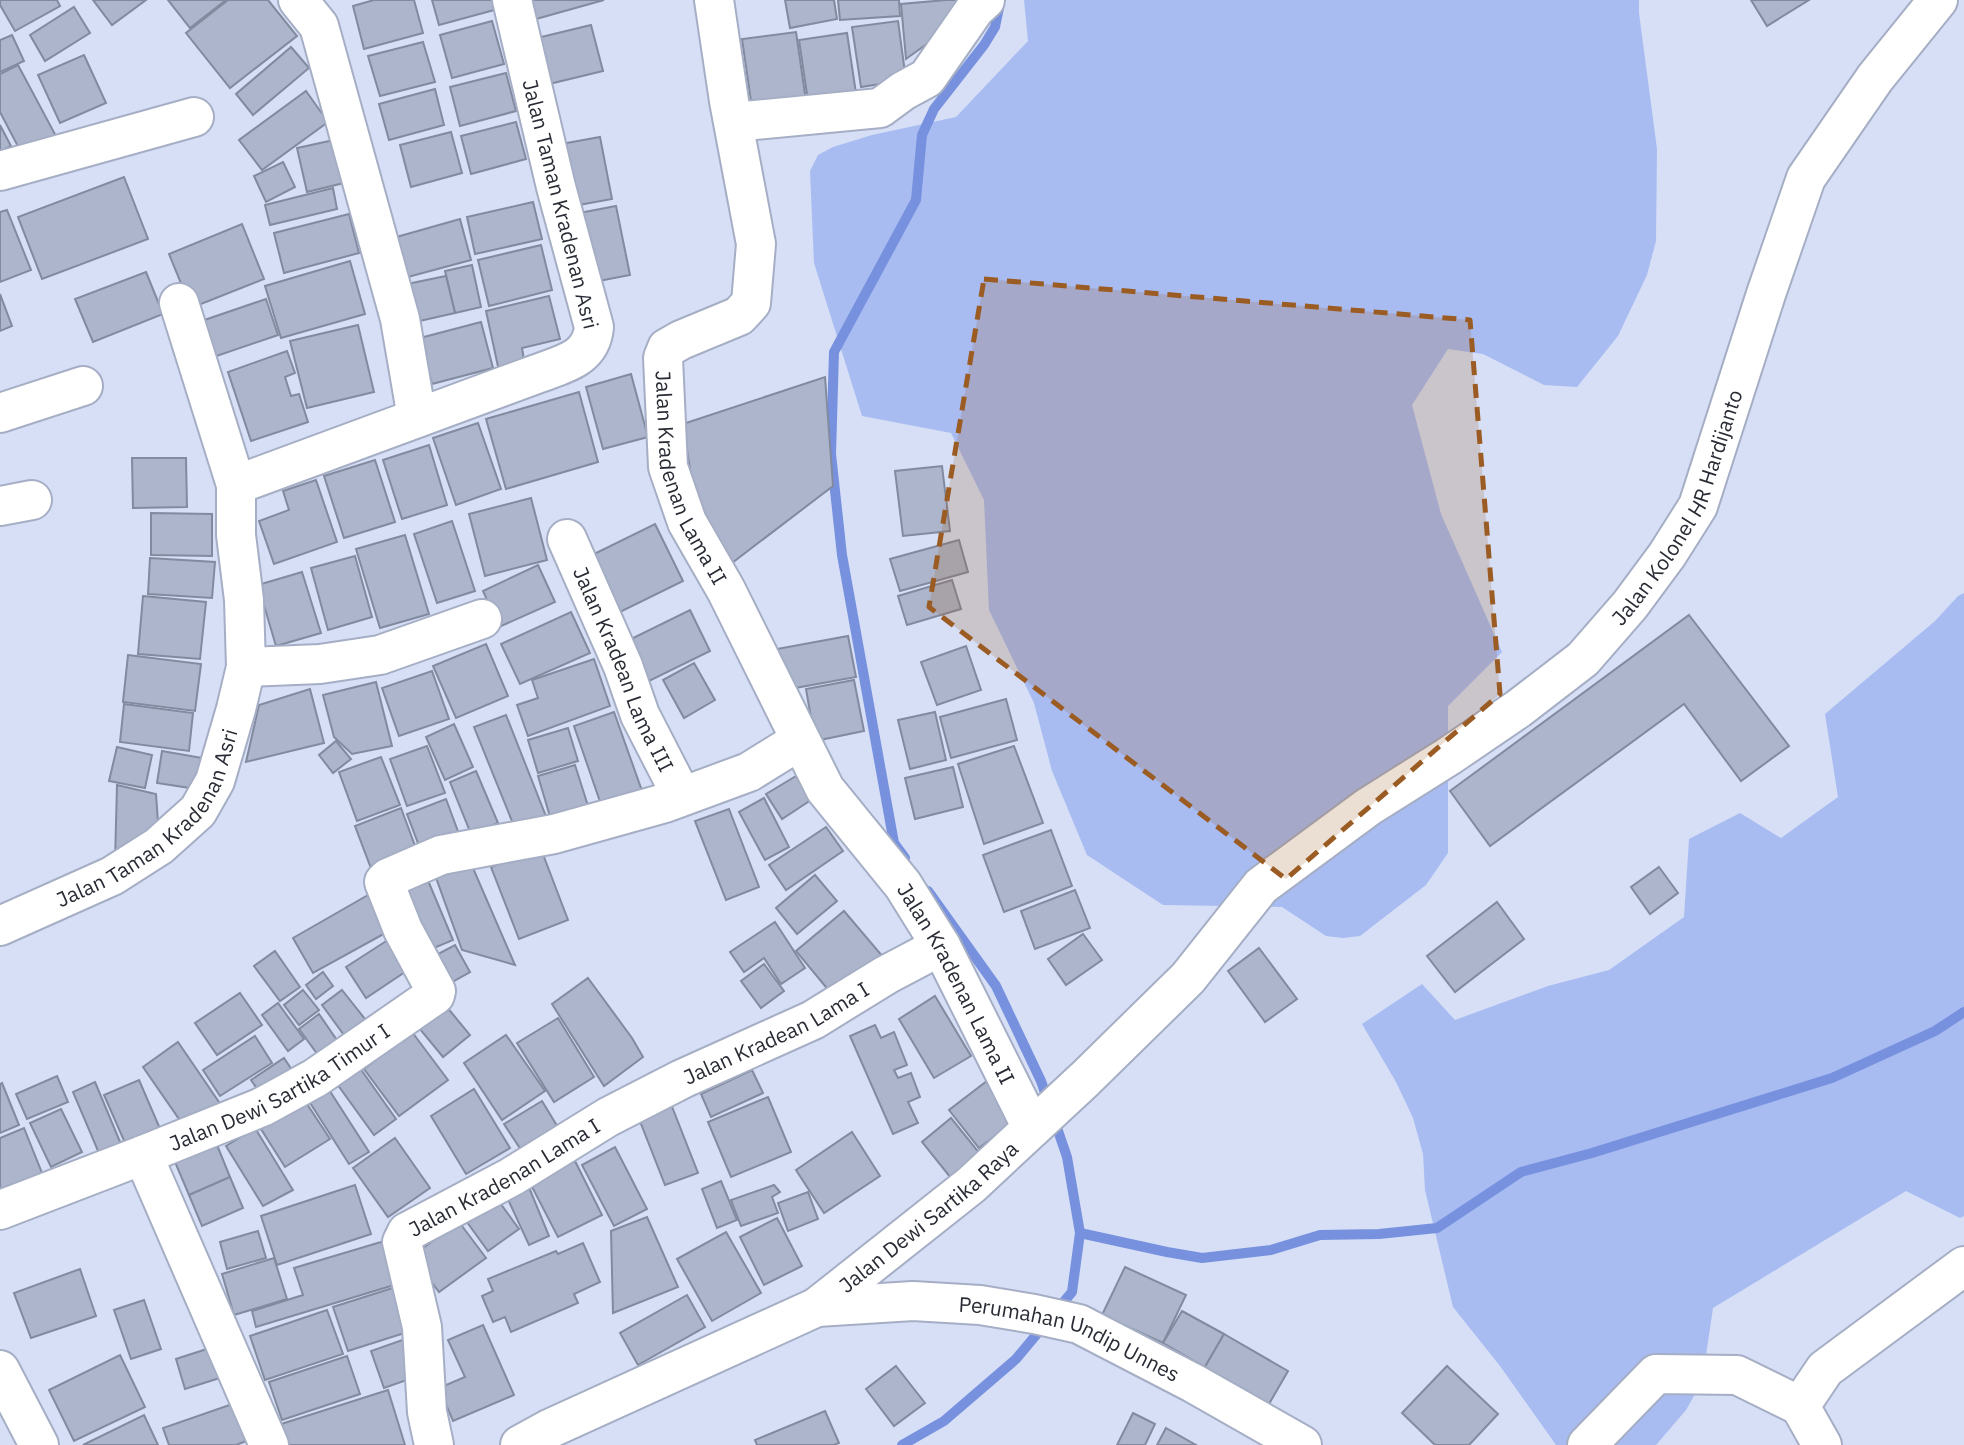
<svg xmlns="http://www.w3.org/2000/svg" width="1964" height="1445" viewBox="0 0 1964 1445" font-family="'IBM Plex Sans',sans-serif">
<rect width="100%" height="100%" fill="#d6dff6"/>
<g fill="#a8bcf2">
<path d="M1024 0H1639V13L1657 149 1656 241 1647 275 1618 336 1577 387 1544 385 1483 354 1448 349 1412 405 1441 514 1502 652 1448 706V853L1426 885 1360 936 1343 938 1326 936 1282 907 1163 905 1087 855 1052 771 1034 703 989 610 984 500 951 433 862 416 814 263 810 171 818 155 833 147 872 135 956 117 1028 41Z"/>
<path d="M1964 593V1216L1960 1218 1906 1191 1713 1308 1702 1382 1686 1410 1656 1445H1556L1500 1366 1453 1307 1425 1190 1423 1154 1413 1118 1396 1082 1362 1024 1422 984 1455 1020 1548 986 1609 970 1684 917 1689 839 1740 813 1781 838 1838 797 1825 714 1935 621 1958 596Z"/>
</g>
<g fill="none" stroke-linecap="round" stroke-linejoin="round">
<g stroke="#7791de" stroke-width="10">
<path d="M905 858 894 843 842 555 831 454 834 352 916 200 922 135 934 109 984 45 995 27 1000 3"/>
<path d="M928 891 996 986 1041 1081 1049 1104"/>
<path d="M1054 1119 1067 1157 1080 1233 1072 1292 1056 1311"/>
<path d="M1080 1233 1167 1252 1202 1258 1271 1250 1320 1235 1379 1234 1437 1228 1521 1172 1592 1153 1832 1078 1935 1031 1964 1012"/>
<path d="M902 1445 944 1421 1016 1359 1046 1323"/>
</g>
</g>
<g fill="#acb5cb" stroke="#828a9f" stroke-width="2">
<path d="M0 0H57L60 6 15 31 0 5Z"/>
<path d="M93 0H146L112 25Z"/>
<path d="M168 0H226L190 28Z"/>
<path d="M228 0H268L297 36 230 88 186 33Z"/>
<path d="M374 0H414L423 33 364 49 353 6Z"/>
<path d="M432 0H496L498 9 439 25Z"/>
<path d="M524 0H604L529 21Z"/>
<path d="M785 0H834L837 19 790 28Z"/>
<path d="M838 0H899L900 16 840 20Z"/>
<path d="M946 0H974L928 43 906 59 901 4Z"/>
<path d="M1751 0H1809L1767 26Z"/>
<path d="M74 7 90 33 45 61 30 35Z"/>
<path d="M492 21 504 64 452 78 440 35Z"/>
<path d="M898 21 906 80 861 87 852 27Z"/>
<path d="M591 25 603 71 545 85 533 39Z"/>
<path d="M796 32 807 108 753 115 742 39Z"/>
<path d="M847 33 857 100 809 108 799 40Z"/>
<path d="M12 35 24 61 0 72V40Z"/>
<path d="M423 42 435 82 380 96 368 56Z"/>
<path d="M291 47 309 68 253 115 236 94Z"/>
<path d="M84 55 106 103 60 123 38 75Z"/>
<path d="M18 65 57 138 23 156 0 112V74Z"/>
<path d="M506 73 516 111 460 126 450 87Z"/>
<path d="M435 89 444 125 389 140 379 104Z"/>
<path d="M306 91 328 122 262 170 239 140Z"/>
<path d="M516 122 526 159 471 174 461 136Z"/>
<path d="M0 125 11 146 0 152Z"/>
<path d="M451 132 462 173 411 187 400 145Z"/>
<path d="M600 137 612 199 573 206 561 144Z"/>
<path d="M334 140 344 183 307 192 297 148Z"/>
<path d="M283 162 295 187 266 202 254 176Z"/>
<path d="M124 177 148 239 42 279 18 217Z"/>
<path d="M333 188 337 209 270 225 265 205Z"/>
<path d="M533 202 542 239 475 254 467 217Z"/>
<path d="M616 206 630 275 588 283 574 214Z"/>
<path d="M7 210 31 270 0 282V212Z"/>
<path d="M349 214 359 253 284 273 274 233Z"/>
<path d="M460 219 471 260 404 278 393 238Z"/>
<path d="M242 224 264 279 191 308 169 254Z"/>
<path d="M541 245 552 290 489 306 478 260Z"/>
<path d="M350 261 365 314 281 338 265 286Z"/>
<path d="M472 265 481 307 455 313 445 271Z"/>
<path d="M146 272 163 314 93 342 75 299Z"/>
<path d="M446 276 455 313 415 322 407 284Z"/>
<path d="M0 294 12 326 0 331Z"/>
<path d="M549 296 560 339 522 348 525 366 499 371 486 311Z"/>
<path d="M266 299 278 335 199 362 187 326Z"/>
<path d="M481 322 493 368 432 384 420 338Z"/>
<path d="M358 325 374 392 307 408 290 341Z"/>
<path d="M287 351 295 373 285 377 291 396 299 394 308 422 251 441 228 372Z"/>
<path d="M631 374 648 437 603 449 586 387Z"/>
<path d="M825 377 833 486 732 563 694 495 683 424Z"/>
<path d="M579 392 598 462 506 489 486 419Z"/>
<path d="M478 423 501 489 456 505 433 438Z"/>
<path d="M429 445 447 505 402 519 383 460Z"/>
<path d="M132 458H186L187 507 133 508Z"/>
<path d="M375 460 395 522 344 538 324 476Z"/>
<path d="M942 466 950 531 903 536 895 471Z"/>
<path d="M316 480 337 542 274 564 259 521 289 510 283 491Z"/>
<path d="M531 498 547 560 485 576 469 514Z"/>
<path d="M151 513 212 514V556L151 555Z"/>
<path d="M452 521 475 591 437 603 414 534Z"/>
<path d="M655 524 683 581 616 614 588 557Z"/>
<path d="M405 535 429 614 380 628 356 549Z"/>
<path d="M959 540 968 572 900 591 890 559Z"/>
<path d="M355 556 372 617 328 630 311 568Z"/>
<path d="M150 558 215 562 212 598 148 594Z"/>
<path d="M538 565 555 602 499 627 483 591Z"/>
<path d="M302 572 321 633 276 646 258 585Z"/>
<path d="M952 580 961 609 907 625 898 596Z"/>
<path d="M143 596 206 602 200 659 138 654Z"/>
<path d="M690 610 710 651 643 684 623 643Z"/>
<path d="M571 612 590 653 520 684 501 644Z"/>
<path d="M1689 615 1789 746 1741 781 1684 704 1490 846 1450 791Z"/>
<path d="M848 636 856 677 784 690 777 649Z"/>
<path d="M486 644 508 696 456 718 433 666Z"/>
<path d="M966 646 981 690 937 705 921 662Z"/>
<path d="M128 655 201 664 195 711 123 702Z"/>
<path d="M594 659 610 706 528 736 517 705 538 698 532 680Z"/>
<path d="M694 663 715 700 684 718 663 680Z"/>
<path d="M432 671 449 719 399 736 382 688Z"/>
<path d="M854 680 864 731 815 741 806 689Z"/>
<path d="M376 682 392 746 352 754 334 737 323 695Z"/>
<path d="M310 689 324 743 246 762 259 705Z"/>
<path d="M1006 699 1017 740 951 758 940 717Z"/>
<path d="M124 704 193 713 189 751 120 742Z"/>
<path d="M614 712 647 805 606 819 574 726Z"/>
<path d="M935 712 946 760 910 769 898 720Z"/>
<path d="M506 715 549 824 518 836 474 727Z"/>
<path d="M454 724 473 767 445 780 426 737Z"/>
<path d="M568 728 578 761 538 773 528 740Z"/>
<path d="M336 741 351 759 333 773 319 755Z"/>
<path d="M427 746 445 793 407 806 390 759Z"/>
<path d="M1014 746 1043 823 984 844 958 764Z"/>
<path d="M117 747 152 755 145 788 109 781Z"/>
<path d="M162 751 208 759 203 790 157 783Z"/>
<path d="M381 757 400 805 357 821 339 772Z"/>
<path d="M575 765 589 809 551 820 538 776Z"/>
<path d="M953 767 963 807 915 819 905 778Z"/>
<path d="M476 771 498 823 471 834 450 782Z"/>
<path d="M796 776 811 800 782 819 766 794Z"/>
<path d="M117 785 156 794 159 837 115 862Z"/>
<path d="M764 798 789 847 765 860 739 812Z"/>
<path d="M446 799 463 845 424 859 407 814Z"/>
<path d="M401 808 418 854 372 871 355 826Z"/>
<path d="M729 809 759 887 726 900 695 821Z"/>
<path d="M826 827 843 851 786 890 769 865Z"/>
<path d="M1051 830 1072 886 1004 912 983 855Z"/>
<path d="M541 849 568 920 519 939 491 867Z"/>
<path d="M469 859 515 965 462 950 434 872Z"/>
<path d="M1659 867 1678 893 1650 914 1631 887Z"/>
<path d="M424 871 453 940 417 955 388 885Z"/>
<path d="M815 875 837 901 797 934 776 908Z"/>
<path d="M1075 890 1090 928 1035 949 1021 911Z"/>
<path d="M368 895 389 931 313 973 293 938Z"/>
<path d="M1497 902 1524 939 1455 992 1427 956Z"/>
<path d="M844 911 884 958 835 998 796 951Z"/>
<path d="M775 922 805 968 781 984 764 958 744 972 730 952Z"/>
<path d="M1083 934 1102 960 1066 985 1048 959Z"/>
<path d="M394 936 414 966 366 998 346 967Z"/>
<path d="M455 945 470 972 438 990 423 962Z"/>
<path d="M1259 948 1297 999 1265 1022 1228 971Z"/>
<path d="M275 951 300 987 280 1001 254 966Z"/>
<path d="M764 964 784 991 761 1008 741 981Z"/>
<path d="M323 972 333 986 316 999 306 985Z"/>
<path d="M588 978 632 1038 643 1057 604 1086 552 1004Z"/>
<path d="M303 990 319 1010 299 1025 284 1005Z"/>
<path d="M342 990 365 1019 344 1035 322 1005Z"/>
<path d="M240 993 262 1025 217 1055 195 1023Z"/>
<path d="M935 996 971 1056 934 1078 899 1019Z"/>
<path d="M278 1003 304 1039 288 1051 262 1015Z"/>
<path d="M446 1006 470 1035 443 1057 419 1028Z"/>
<path d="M319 1014 343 1049 324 1063 299 1029Z"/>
<path d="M558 1018 594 1077 554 1102 517 1043Z"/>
<path d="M875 1025 881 1038 894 1032 907 1065 894 1070 898 1078 911 1073 920 1097 908 1102 918 1123 893 1134 850 1036Z"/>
<path d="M412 1032 448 1080 399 1116 364 1069Z"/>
<path d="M506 1035 545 1091 502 1120 464 1063Z"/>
<path d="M255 1036 272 1063 220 1096 203 1070Z"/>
<path d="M178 1042 223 1108 188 1132 143 1067Z"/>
<path d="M284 1058 298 1079 265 1100 251 1080Z"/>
<path d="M355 1061 396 1119 374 1135 332 1077Z"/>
<path d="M752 1070 763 1093 711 1117 701 1094Z"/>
<path d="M57 1076 68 1102 27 1119 16 1094Z"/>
<path d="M139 1080 164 1138 129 1152 104 1095Z"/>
<path d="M987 1081 1016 1120 979 1148 949 1110Z"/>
<path d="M95 1082 123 1149 101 1158 73 1092Z"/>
<path d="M2 1083 19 1125 0 1133V1084Z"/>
<path d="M326 1085 369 1152 349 1164 307 1098Z"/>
<path d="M474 1089 510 1148 466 1174 431 1116Z"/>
<path d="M768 1097 791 1152 731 1177 708 1122Z"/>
<path d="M669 1099 698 1173 665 1185 636 1111Z"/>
<path d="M305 1101 330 1139 285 1167 261 1129Z"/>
<path d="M542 1101 562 1134 525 1156 504 1124Z"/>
<path d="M61 1109 82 1152 51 1167 30 1123Z"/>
<path d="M951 1118 985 1160 955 1183 922 1142Z"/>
<path d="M24 1128 42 1173 0 1190V1138Z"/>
<path d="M255 1128 293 1190 263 1206 226 1146Z"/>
<path d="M852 1132 880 1176 824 1213 796 1170Z"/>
<path d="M395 1138 430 1188 388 1217 353 1168Z"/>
<path d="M217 1145 230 1177 189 1195 175 1162Z"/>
<path d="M615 1147 647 1209 614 1226 582 1165Z"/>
<path d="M575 1161 602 1215 558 1237 530 1183Z"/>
<path d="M230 1177 243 1208 202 1226 189 1195Z"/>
<path d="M721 1181 737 1220 717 1228 702 1189Z"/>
<path d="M355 1185 371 1234 277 1265 261 1216Z"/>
<path d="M528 1185 549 1236 529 1245 506 1195Z"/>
<path d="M774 1185 780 1192 772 1197 778 1213 741 1226 731 1200Z"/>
<path d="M808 1192 818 1219 788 1231 778 1203Z"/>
<path d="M495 1196 519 1229 488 1251 464 1218Z"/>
<path d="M647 1217 678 1287 613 1313 611 1231Z"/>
<path d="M777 1218 802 1266 764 1285 740 1237Z"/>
<path d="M459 1222 486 1258 439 1292 412 1256Z"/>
<path d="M258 1231 266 1258 227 1269 220 1242Z"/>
<path d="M726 1232 761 1293 712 1321 677 1259Z"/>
<path d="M391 1239 404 1282 256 1327 252 1311 303 1295 294 1268Z"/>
<path d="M583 1243 600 1282 574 1294 578 1303 511 1332 505 1317 493 1322 482 1296 493 1291 488 1279 556 1251 558 1254Z"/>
<path d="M274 1258 287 1299 234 1315 222 1274Z"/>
<path d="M1125 1267 1186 1295 1163 1343 1102 1315Z"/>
<path d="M80 1269 96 1316 31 1338 14 1293Z"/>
<path d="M405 1284 420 1328 348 1351 333 1307Z"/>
<path d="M687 1295 705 1327 638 1365 620 1333Z"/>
<path d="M144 1300 161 1349 131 1359 114 1310Z"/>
<path d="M327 1310 343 1354 265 1380 250 1336Z"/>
<path d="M1182 1311 1224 1334 1205 1367 1163 1343Z"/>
<path d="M483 1325 514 1395 453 1421 439 1388 465 1377 448 1340Z"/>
<path d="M1224 1334 1288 1371 1269 1404 1205 1367Z"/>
<path d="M411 1337 424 1374 384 1388 371 1351Z"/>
<path d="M216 1346 226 1376 185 1389 176 1359Z"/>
<path d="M120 1355 145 1407 74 1441 49 1390Z"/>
<path d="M347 1356 360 1394 282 1420 269 1382Z"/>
<path d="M896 1366 925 1403 894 1426 866 1389Z"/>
<path d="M1447 1366 1498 1414 1469 1445H1435L1402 1413Z"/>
<path d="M388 1390 405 1445H281L275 1426Z"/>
<path d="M241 1401 254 1438 236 1445H169L163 1428Z"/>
<path d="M825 1411 839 1443 834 1445H757L755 1440Z"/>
<path d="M1133 1413 1155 1424 1145 1445H1117Z"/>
<path d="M144 1415 158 1445H83Z"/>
<path d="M1166 1428 1196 1445H1157Z"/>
</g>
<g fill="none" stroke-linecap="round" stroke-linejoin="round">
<g stroke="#a5aec4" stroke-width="42">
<g id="minor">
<path d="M298 0 319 26 400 319 417 418"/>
<path id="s1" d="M714 0 729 101 756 244 751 303 739 316 681 340 667 348 663 358 668 467 687 522 726 590 825 789 903 885 941 946 1032 1128"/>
<path d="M734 122 880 108 903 91 927 78 975 9 985 0"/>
<path d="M0 171 194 117"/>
<path d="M0 413 83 386"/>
<path d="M236 485 534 375C562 364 591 360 594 327L556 187 512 0"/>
<path d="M0 506 32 500"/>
<path id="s2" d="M567 539 623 666 640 715 677 787 684 795"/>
<path d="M246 667 320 664 380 655 482 619"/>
<path id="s3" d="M0 926 112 876 159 846 198 811 215 781 236 709 246 667 244 600 236 535V485L179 303"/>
<path d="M143 1155 269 1445"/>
<path id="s4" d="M0 1210 143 1155 262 1107 315 1078 435 995 436 991 403 930 384 882 388 878 441 855 554 834 665 803 749 772 799 741"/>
<path id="s5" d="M817 1307 913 1301 980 1305 1034 1314 1079 1324 1193 1383 1302 1445"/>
<path d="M0 1370 39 1445"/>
<path id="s6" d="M434 1445 427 1412 422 1327 402 1242 407 1232 511 1177 608 1117 682 1079 813 1020 886 975 941 946"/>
<path d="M1587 1445 1656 1374 1737 1375 1800 1406"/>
<path d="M1822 1445 1800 1406 1825 1369 1964 1266"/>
</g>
</g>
<g stroke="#a5aec4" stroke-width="42">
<g id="major">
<path id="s7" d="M520 1445 551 1428 817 1307 971 1185 1085 1079 1188 978 1261 886 1368 807 1449 756 1518 709 1583 659 1630 605 1667 555 1698 506 1766 294 1806 178 1875 78 1938 0"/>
</g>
</g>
<use href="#minor" stroke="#fff" stroke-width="38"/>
<use href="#major" stroke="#fff" stroke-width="38"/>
</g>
<path fill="#9b5c23" fill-opacity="0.2" stroke="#9b5c23" stroke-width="5" stroke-dasharray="14 9" stroke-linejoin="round" d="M984 279 1470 320 1500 694 1286 879 929 607Z"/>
<g text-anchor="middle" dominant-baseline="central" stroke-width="6" stroke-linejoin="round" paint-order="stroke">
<g font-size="21" fill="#292c35" stroke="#fff">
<text transform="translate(561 204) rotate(76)">Jalan Taman Kradenan Asri</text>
<text stroke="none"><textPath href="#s1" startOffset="539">Jalan Kradenan Lama II</textPath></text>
<text stroke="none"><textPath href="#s7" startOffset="1517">Jalan Kolonel HR Hardijanto</textPath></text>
<text stroke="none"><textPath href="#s2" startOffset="142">Jalan Kradean Lama III</textPath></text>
<text stroke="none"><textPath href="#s3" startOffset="191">Jalan Taman Kradenan Asri</textPath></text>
<text stroke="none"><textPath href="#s1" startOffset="1118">Jalan Kradenan Lama II</textPath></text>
<text stroke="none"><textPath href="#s6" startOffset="637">Jalan Kradean Lama I</textPath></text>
<text stroke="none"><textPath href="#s4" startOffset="306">Jalan Dewi Sartika Timur I</textPath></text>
<text stroke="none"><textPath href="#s6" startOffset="329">Jalan Kradenan Lama I</textPath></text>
<text stroke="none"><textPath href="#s7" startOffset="471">Jalan Dewi Sartika Raya</textPath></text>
<text stroke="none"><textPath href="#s5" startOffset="259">Perumahan Undip Unnes</textPath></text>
</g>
</g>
</svg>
